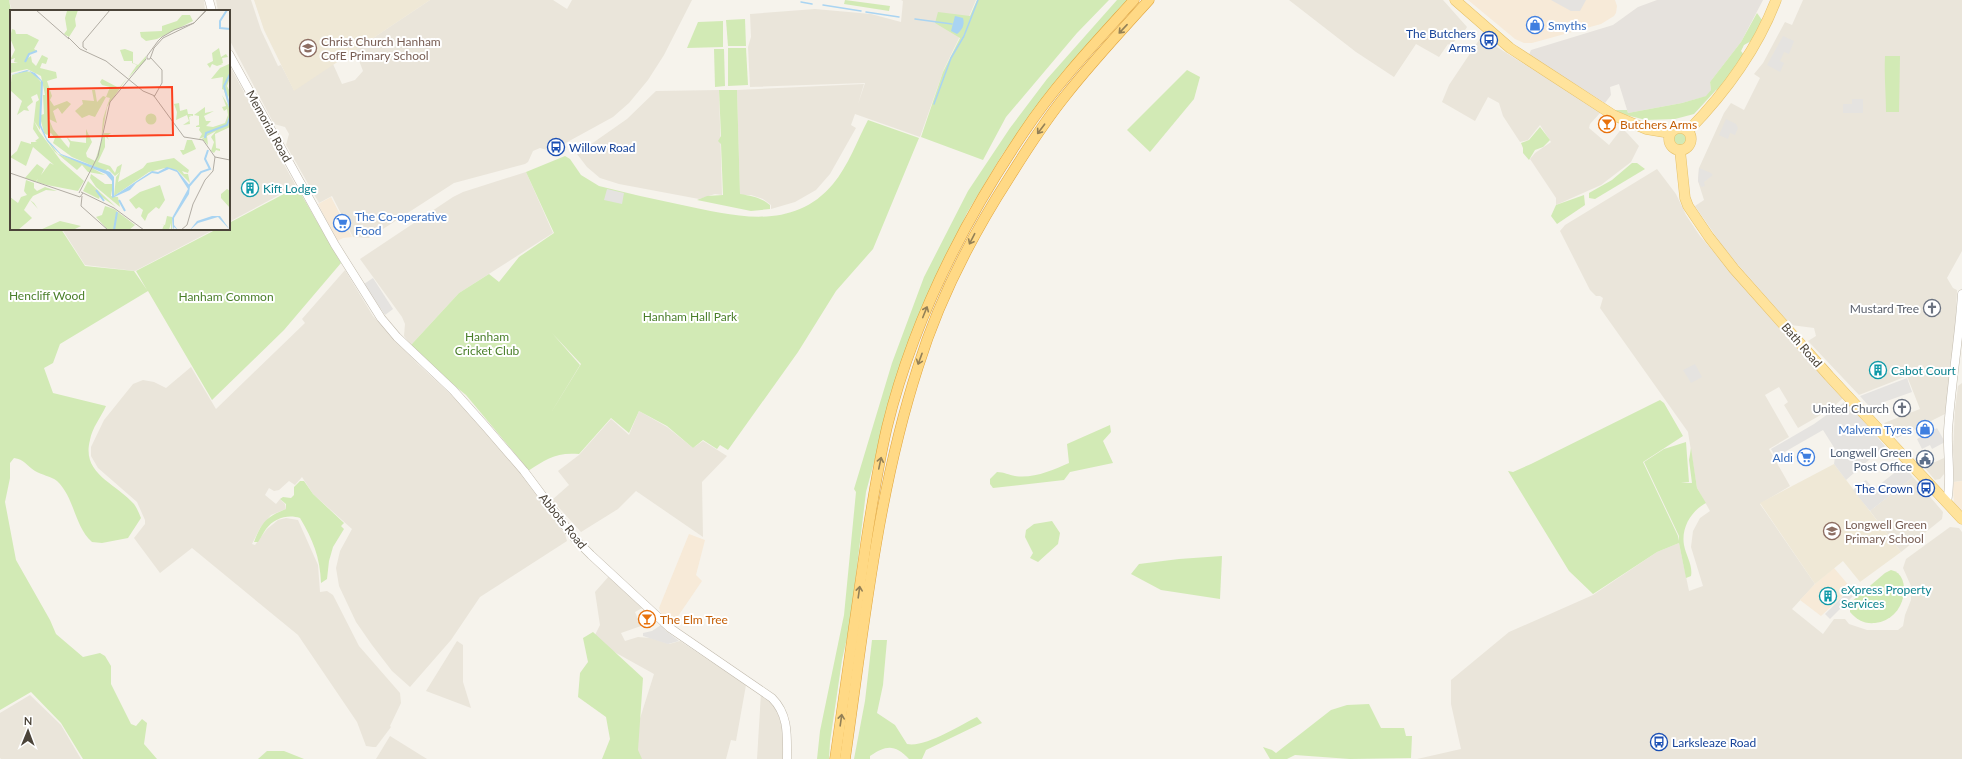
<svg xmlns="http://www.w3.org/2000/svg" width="1962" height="759" viewBox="0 0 1962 759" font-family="Lato,sans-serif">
<rect width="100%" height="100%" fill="#f6f3ec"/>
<g fill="#eae5da">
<path d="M9 0H204L205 11H12Z"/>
<path d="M216 0H251L261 30 278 66 281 65 294 90 333 64 342 84 355 80 363 71 355 50 430 0H553L567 9 572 0H692L664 55 648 80 629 103 613 117 551 151 540 148 533 151 528 162 525 164 454 183 369 238 353 237 332 196 319 203 286 145 289 134 285 127 274 124 229 39V11H218Z"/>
<path d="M901 0H976L965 26 944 69 920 137 855 114 851 125 856 128 830 174 816 190 795 202 771 209V205L763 199 751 195H740L737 90 864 84 858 104 865 83 750 87 748 47 751 37 750 14 815 9 871 14 901 22 903 1Z"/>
<path d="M1289 0H1443L1467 27 1460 38 1458 36 1451 46 1448 44 1439 57 1416 44 1394 77 1356 52Z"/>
<path d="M1803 0H1962V251L1947 278 1953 288 1957 290 1955 338 1945 414 1897 438 1884 423 1920 409 1907 376 1859 395 1808 341 1816 336 1814 328 1791 325 1726 251 1695 206 1704 200 1698 181 1699 168 1724 113 1731 103 1744 110 1760 78 1754 74 1763 63 1785 22 1792 25Z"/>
<path d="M1481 37 1601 112 1590 124 1589 128 1609 145 1622 128 1628 134 1639 146 1631 162 1601 185 1556 205V198L1530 159 1535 153 1551 142 1540 125 1528 140 1520 142 1503 116 1499 103 1488 97 1475 121 1442 102 1449 85Z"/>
<path d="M229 65 296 186 229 222Z"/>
<path d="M719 90 722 195 715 194 699 199 619 184 600 178 587 167 577 154 627 119 656 91Z"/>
<path d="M1657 169 1676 194 1686 215 1700 236 1782 331 1843 398 1831 409 1798 428 1784 405 1788 402 1779 387 1765 395 1789 437 1769 449 1790 486 1760 504 1815 584 1792 609 1823 634 1834 619H1845L1849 624 1867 630H1898L1903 626 1905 615 1911 600V586L1903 568 1906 559 1950 527 1959 528 1962 532V759H1417L1461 749 1451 704V680L1509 632 1593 595 1657 552 1679 543 1689 591 1703 586 1691 547 1693 531 1700 518 1710 511 1697 488 1688 432 1600 308 1603 298 1600 296H1596L1590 290 1560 231 1565 225Z"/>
<path d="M526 172 553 233 459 293 411 345 404 336 405 324 402 317 360 259 453 197 463 192Z"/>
<path d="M62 229H215L135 271 85 265Z"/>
<path d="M345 270 373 316 418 364 461 404 518 470 565 534 567 541 480 597 451 640 410 687 392 671 372 645 356 622 339 586 336 568 340 551 352 529 313 494 302 477 295 485 289 481 279 490 274 491 269 488 265 495 276 504 280 499 285 504 286 509 271 515 260 528 252 544 255 545 267 529 278 520 286 518 298 520 318 565 320 592 327 591 333 595 359 646 400 693 401 703 390 726 391 727 376 747H373L366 746 357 722 298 635 192 548 160 573 134 538 145 524V520L137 502 98 468 91 456V447L104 420 133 384 143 380 154 382 166 388 191 367 216 409 305 323 302 319Z"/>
<path d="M1962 383V481L1954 482 1953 450 1955 410 1958 386Z"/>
<path d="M639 411 667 427 693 448 703 441 727 456 702 482 703 537 636 491 618 509 581 532 552 500 569 485 558 471 579 455 611 419 629 435Z"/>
<path d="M1944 458V474L1940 479 1935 480 1924 467Z"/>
<path d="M1913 477 1943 512 1942 519 1901 552 1870 511Z"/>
<path d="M610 575 646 606 635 612 641 626 621 633 625 641 638 637 651 638 669 644 680 641 746 685 736 741 731 740 726 759H634L637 728 654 674 600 644 594 637 600 625 595 592Z"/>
<path d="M457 641 463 645V682L471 708 426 691Z"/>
<path d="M761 693 772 700 782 714 786 759H757Z"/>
<path d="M30 695 61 725 81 759H1L0 758V713Z"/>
<path d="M390 736 427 759H376Z"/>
</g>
<g fill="#f7ead8">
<path d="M1468 0H1615L1617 6 1616 13 1614 16 1601 24 1532 43H1524L1515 39Z"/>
<path d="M331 197 352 237 343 238 337 241 318 204Z"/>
<path d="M1962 481V511L1954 502 1953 490 1954 482Z"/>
<path d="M689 534 705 540 696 575 702 581 672 625 662 616 659 608Z"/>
<path d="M1834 568 1851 588 1821 616 1800 600 1815 584Z"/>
</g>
<path fill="#e6e2dd" d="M1657 0H1763L1741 42 1710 82 1711 90 1707 96 1682 103 1628 113 1619 84 1610 87 1611 95 1605 103 1529 55 1531 50 1613 25 1638 7Z"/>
<g fill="#efe8d6">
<path d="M254 0H430L294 91 264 30Z"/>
<path d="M1834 464 1901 552 1860 582 1843 561 1815 584 1760 503Z"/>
</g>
<g fill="#d2eab5" fill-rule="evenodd">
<path d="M0 0H9L11 11V229H61L85 266 134 271 147 290 136 271 217 229H229V223L297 187 341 263 284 330 212 400 148 291 60 344 53 363 44 368 53 393 106 406C101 417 92 428 90 440 81 474 116 483 134 504 137 508 139 513 141 518L128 538 102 543 92 542C74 526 75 498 57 481 51 476 41 475 35 471 27 466 24 459 14 458L10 463V478L5 502 16 560 50 620 56 634 83 657 100 653 105 656 111 666V684L131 724 136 726 142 719 147 723 144 744 157 759H83L61 723 31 692 0 710Z"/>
<path d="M845 0 890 6 889 11 844 4Z"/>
<path d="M977 0H1109L1077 33 1006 117 983 160 921 137 943 72 960 38 935 23 938 12 970 16Z"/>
<path d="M1117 0H1130L1023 126 1002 155 967 213 928 293 898 374 866 492 850 625 842 660 830 742 829 759H817L820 731 844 615 856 492 854 489 892 363 924 277 968 191 1010 128 1047 79Z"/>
<path d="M1757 13 1762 20 1753 40 1744 45 1741 51 1744 55 1722 88 1716 90 1694 114 1675 119 1646 120 1626 115 1615 110H1627L1628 113 1682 103 1706 96 1711 90 1710 82 1741 42Z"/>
<path d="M745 19 746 46H728L726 20Z"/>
<path d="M723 21V47L687 48 698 22Z"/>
<path d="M728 48H746L748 85 728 86Z"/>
<path d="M714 49H724L725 86 715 87Z"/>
<path d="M1885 56H1900L1899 112H1886C1886 93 1884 75 1885 56Z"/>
<path d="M1187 70 1200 77 1194 99 1150 152 1127 130Z"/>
<path d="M719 90H737L740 194C752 196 760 197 770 205V209L751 211 697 200 707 196 723 195 721 144 718 141 721 136Z"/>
<path d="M868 120 919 138 873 249 836 291 798 352 728 450 720 445 717 449 703 440 693 448 667 426 639 411 629 433 611 418 579 454C556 452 546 459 528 471L522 462 466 395 434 369 411 345 459 293 489 274 499 282 519 257 554 233 526 172 565 156 570 159 581 175 599 186C626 193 654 199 682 205 734 216 793 232 833 184 848 166 857 141 868 120ZM552 333 581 364 549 416 580 365Z"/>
<path d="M1540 127 1550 140 1543 147 1535 150 1529 160 1523 153V148L1521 143 1529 140Z"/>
<circle cx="1680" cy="139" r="9"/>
<path d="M1632 163H1637L1645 169 1595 199 1589 198V193L1612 180Z"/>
<path d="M1584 195 1585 205 1557 224 1551 216 1556 205Z"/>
<path d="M1660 400 1664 403 1683 436 1643 462 1678 536 1679 541V536L1644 462 1664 449 1675 472 1664 449 1686 442 1689 482 1681 483H1692L1689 460 1691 448 1697 488 1706 503C1691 511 1681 528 1684 545 1686 556 1693 565 1691 576L1686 578 1679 543 1657 552 1593 594 1569 571 1508 471 1513 472 1531 464Z"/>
<path d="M1110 425 1111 432 1103 441 1113 463 1070 472 1064 480 993 488 990 484V479L997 472C1004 472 1009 475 1015 476 1033 479 1053 470 1069 463L1067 444Z"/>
<path d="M300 481H304L313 494 344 523 341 526 344 529 333 547 329 561 327 579 321 583C320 557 313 540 300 518 288 514 274 518 266 529 263 533 261 538 258 542H254C262 522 266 517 286 509V504L280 499 283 497 291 498 294 495V487Z"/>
<path d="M1052 521 1060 533 1058 544 1038 562 1030 558 1033 553 1025 537 1026 530 1034 524Z"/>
<path d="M1222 556 1220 599 1161 590 1131 574 1139 564 1179 559Z"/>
<path d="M1891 570C1913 574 1907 620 1875 623 1864 624 1857 620 1850 612V603L1885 573Z"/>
<path d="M593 632 643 678 638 750 642 759H602L610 739 606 717 578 697 580 673 588 662 583 638Z"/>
<path d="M872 640H887L883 685 877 713 895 725 907 744C925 748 960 725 977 717L982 723 926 750 922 759H909C895 744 886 745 870 756V759H854L865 701Z"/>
<path d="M1369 704 1381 728H1404L1406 736H1412L1411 758 1350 759 1295 755 1287 759H1270L1263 747 1272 750 1276 753 1331 710 1347 705Z"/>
<path d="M267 751H284L304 759H258Z"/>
</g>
<g fill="#e5e3e0">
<path d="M1551 0H1586L1580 11H1571Z"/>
<path d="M1783 36 1794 41 1789 54 1784 52 1782 57 1780 61 1784 63 1780 72 1767 65Z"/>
<path d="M1852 99H1863V113H1843V104H1852Z"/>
<path d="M1726 119 1736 124 1738 128 1735 135 1730 133 1728 139 1719 135Z"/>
<path d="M1699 168 1711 173 1713 175 1704 182 1705 186 1701 187 1698 181Z"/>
<path d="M607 189 624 193 622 204 604 200Z"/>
<path d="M373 278 393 309 385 315 364 284Z"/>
<path d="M1695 364 1702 377 1691 383 1683 370Z"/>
<path d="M1907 378 1912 392 1884 402 1886 410 1876 414 1860 396Z"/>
<path d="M1846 401 1885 446 1846 480 1834 464 1835 457 1832 451 1835 449 1823 430 1776 457 1771 449 1814 424Z"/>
<path d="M1937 428 1945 442 1932 449 1930 445 1922 449 1917 439Z"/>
<path d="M1903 466 1913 477 1870 511 1853 490 1866 480 1874 489Z"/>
<path d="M1850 589 1855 594 1830 619 1825 614Z"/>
<path d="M661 625 665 630 679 641 668 644 643 636V633L652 631Z"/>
</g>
<path fill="#a9d4f2" d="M955 16 963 18C965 25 962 30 957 34L951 31Z"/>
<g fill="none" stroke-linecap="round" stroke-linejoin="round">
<g stroke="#a9d4f2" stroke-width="1.5">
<path d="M801 2 812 4"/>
<path d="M823 5 861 11"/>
<path d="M866 12 899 17"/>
<path d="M915 19 952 24"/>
<path d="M934 104 951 58 964 36 978 0"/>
</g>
<g stroke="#c2bbae" stroke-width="9">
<g id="tertiary">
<path d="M209 0 212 11"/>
<path d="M229 54 335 245 381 318 397 337 453 390 486 427 524 471 575 539 591 555 670 628 772 698C789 715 787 736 787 759"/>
<path d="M1947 502C1952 478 1947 455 1948 431 1951 385 1959 340 1962 294"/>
</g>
</g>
<g stroke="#e6c16a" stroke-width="11">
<g id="primary">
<path d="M1455 0 1510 48 1613 115 1646 129 1670 133"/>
<circle cx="1680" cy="139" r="11"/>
<path d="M1688 131C1725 93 1757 50 1776 0"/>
<path d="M1680 150 1685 198 1688 206 1709 237 1734 269 1829 376 1962 519"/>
</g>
</g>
<g stroke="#e0a43c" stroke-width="11">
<g id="trunk">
<path d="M835 759C846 687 855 615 866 543 872 504 878 466 887 427 913 321 963 222 1024 132 1056 84 1096 42 1134 0"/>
<path d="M845 759C864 627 877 494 918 367 939 299 971 237 1009 178 1027 149 1045 121 1066 95 1092 62 1121 31 1149 0"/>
</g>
</g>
<use href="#tertiary" stroke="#fff" stroke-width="8"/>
<use href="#primary" stroke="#ffe39c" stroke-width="10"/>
<use href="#trunk" stroke="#ffd985" stroke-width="10"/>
</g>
<defs><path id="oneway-shaft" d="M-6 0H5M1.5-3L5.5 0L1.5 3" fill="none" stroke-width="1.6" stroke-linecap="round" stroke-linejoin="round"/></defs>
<g stroke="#938057">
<use href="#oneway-shaft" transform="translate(1123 29) rotate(133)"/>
<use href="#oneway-shaft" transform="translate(1041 129) rotate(127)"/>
<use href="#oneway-shaft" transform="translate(972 239) rotate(117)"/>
<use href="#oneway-shaft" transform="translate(925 312) rotate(-68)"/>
<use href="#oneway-shaft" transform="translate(920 359) rotate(110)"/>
<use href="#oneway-shaft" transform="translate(880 463) rotate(-78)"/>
<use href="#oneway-shaft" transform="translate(859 592) rotate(-82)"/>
<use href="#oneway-shaft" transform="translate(841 720) rotate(-82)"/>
</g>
<defs>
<g id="shop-ring" transform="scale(0.9)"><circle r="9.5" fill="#fff" stroke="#3f7fe0" stroke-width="1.5"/><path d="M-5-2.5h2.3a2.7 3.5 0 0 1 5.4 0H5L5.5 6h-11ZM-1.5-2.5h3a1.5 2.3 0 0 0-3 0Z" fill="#3f7fe0"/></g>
<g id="bus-ring" transform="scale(0.9)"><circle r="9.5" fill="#fff" stroke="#1a4fb4" stroke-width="1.5"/><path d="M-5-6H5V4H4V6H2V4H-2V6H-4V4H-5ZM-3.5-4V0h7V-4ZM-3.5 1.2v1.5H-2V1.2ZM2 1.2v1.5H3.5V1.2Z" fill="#1a4fb4"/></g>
<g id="school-ring" transform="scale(0.9)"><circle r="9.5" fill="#fff" stroke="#8d6e63" stroke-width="1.5"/><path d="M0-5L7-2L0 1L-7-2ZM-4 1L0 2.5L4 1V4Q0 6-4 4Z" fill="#8d6e63"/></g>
<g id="bar-ring" transform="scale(0.9)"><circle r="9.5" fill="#fff" stroke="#e8710a" stroke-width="1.5"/><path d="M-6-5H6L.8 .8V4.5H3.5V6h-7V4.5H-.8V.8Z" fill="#e8710a"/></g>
<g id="building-ring" transform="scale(0.9)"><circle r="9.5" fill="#fff" stroke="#0f9aa8" stroke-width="1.5"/><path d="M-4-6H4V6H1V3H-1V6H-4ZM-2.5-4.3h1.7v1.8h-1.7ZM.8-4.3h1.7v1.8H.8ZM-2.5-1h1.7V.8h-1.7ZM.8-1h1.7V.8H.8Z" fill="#0f9aa8"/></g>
<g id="supermarket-ring" transform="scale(0.9)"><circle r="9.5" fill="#fff" stroke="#3f7fe0" stroke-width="1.5"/><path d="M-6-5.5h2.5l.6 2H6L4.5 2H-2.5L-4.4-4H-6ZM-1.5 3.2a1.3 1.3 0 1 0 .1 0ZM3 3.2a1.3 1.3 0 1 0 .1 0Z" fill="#3f7fe0"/></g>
<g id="church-ring" transform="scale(0.9)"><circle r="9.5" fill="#fff" stroke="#6b7280" stroke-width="1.5"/><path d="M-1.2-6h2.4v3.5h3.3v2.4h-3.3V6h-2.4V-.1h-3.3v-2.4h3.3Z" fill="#6b7280"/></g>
<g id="civic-ring" transform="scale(0.9)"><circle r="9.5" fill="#fff" stroke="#5c6f8a" stroke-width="1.5"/><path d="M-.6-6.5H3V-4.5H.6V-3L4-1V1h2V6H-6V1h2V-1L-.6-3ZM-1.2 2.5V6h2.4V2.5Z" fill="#5c6f8a"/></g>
</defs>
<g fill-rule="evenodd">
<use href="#shop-ring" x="1535" y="25"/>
<use href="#bus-ring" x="1489" y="40"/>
<use href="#school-ring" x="308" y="48"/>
<use href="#bar-ring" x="1607" y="124"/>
<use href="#bus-ring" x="556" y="147"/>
<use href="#building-ring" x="250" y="188"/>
<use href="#supermarket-ring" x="342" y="223"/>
<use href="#church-ring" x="1932" y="308"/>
<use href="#building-ring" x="1878" y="370"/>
<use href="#church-ring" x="1902" y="408"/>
<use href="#shop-ring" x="1925" y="429"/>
<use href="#supermarket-ring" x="1806" y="457"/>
<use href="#civic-ring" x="1925" y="459"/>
<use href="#bus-ring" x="1926" y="488"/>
<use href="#school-ring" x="1832" y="531"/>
<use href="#building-ring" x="1828" y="596"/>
<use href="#bar-ring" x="647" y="619"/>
<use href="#bus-ring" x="1659" y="742"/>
</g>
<g text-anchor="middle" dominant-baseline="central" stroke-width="4" stroke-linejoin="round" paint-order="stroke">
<g font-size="12" fill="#366cbe" stroke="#fff" text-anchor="start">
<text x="1548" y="25">Smyths</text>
<text x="355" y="216">The Co-operative<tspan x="355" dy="14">Food</tspan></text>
<text x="1912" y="429" text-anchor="end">Malvern Tyres</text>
<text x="1793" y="457" text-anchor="end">Aldi</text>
</g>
<g font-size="12" fill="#164399" stroke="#fff" text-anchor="end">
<text x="1476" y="33">The Butchers<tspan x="1476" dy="14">Arms</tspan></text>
<text x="569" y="147" text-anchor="start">Willow Road</text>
<text x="1913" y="488">The Crown</text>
<text x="1672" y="742" text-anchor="start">Larksleaze Road</text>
</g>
<g font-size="12" fill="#785e54" stroke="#fff" text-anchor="start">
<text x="321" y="41">Christ Church Hanham<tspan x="321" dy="14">CofE Primary School</tspan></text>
<text x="1845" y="524">Longwell Green<tspan x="1845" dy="14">Primary School</tspan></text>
</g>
<g font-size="12" fill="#c56008" stroke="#fff" text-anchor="start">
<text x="1620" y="124">Butchers Arms</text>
<text x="660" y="619">The Elm Tree</text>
</g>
<g font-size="12" fill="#4b4439" stroke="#fff">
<text transform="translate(269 126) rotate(61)">Memorial Road</text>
<text transform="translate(1802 345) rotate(49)">Bath Road</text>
<text transform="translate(563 521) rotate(51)">Abbots Road</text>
</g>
<g font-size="12" fill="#0d838f" stroke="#fff" text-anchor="start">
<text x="263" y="188">Kift Lodge</text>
<text x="1891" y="370">Cabot Court</text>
<text x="1841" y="589">eXpress Property<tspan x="1841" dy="14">Services</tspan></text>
</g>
<g font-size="12" fill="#4a7f2a" stroke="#fff">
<text x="47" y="295">Hencliff Wood</text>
<text x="226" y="296">Hanham Common</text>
<text x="690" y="316">Hanham Hall Park</text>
<text x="487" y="336">Hanham<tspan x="487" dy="14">Cricket Club</tspan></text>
</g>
<g font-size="12" fill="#5b616d" stroke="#fff" text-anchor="end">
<text x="1919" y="308">Mustard Tree</text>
<text x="1889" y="408">United Church</text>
</g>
<g font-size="12" fill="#4e5e75" stroke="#fff" text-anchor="end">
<text x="1912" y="452">Longwell Green<tspan x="1912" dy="14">Post Office</tspan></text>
</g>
</g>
<g transform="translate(10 10)">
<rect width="220" height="220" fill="#f6f3ec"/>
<path d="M68 0 65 9 66 16 59 27 54 24 57 20 55 8 57 1ZM172 5H180L183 11 147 29 136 31 131 27 130 22 152 21V16L167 11ZM2 19 5 20 6 24H17L29 30 24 39 27 41 20 43 18 48 21 46 22 52 26 56 32 45 38 48 36 54 32 53 30 58 46 62 47 68 37 71 42 86 40 90 44 96 57 91 61 94 52 104 48 98 43 101 47 113 39 109 43 119 56 135 59 138 60 133 56 126 61 131 76 133V119L82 132 76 143 77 147 85 151 94 123H101L97 126 99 130 95 126V137L88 152 100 156 105 163 107 157 112 154 108 172 133 158 137 153 164 148 179 160 178 163 172 161 174 164H178L180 173 167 160 155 158 139 162 104 186 106 167 110 162 105 166 98 159 95 161 62 147 43 133 45 128 41 123 37 125 34 123 31 111V105L34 104 33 85H35L31 66 17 59 0 63V53H8L4 52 5 48 0 50 5 40 0 28ZM209 38 211 47 216 44 218 47 212 48 213 53 211 54H213L207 56 202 54 200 58 197 54 203 51 202 43ZM115 39 123 42V53L128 55 136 46V50L118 68 127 55 122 53V51H114L110 40ZM219 54 220 68 217 76 220 82 217 91 214 80 212 79 213 67 201 69 210 58ZM16 61 23 63 31 72 30 120 24 111 29 121 51 151 74 171 68 181 37 175 26 172 28 169 25 172 15 168 27 154 34 159 31 165 40 153 44 155 23 137 16 156 0 147 7 141 11 131 21 134V132H27L25 131 29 128 23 119 26 92 29 90 27 84 21 87 23 92 17 97 19 101 14 100 7 105 12 91 0 80 2 65ZM117 68 97 97 91 132 93 109 97 96 100 88 96 87 85 107 79 105 72 108 65 101 73 94 72 90 84 91 82 80H85L87 92 93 86 96 87 100 77 92 75 90 72 92 69 109 78ZM212 85 220 98V117L205 124 206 138 210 139V141L206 140 204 143 201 141 204 132 201 127 206 121 197 126 198 135 192 129 194 127 189 129 192 124 189 120 190 117H186V116L189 115V106L184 105 195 97V103L204 101 194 106 196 111H201L196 116 203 117 215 113 218 105 217 99 214 101 212 97 216 96ZM169 93 170 101 177 99 178 104H183V106L178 105 181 106 179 107 180 114 173 115 179 111 177 105 166 110 167 102 164 94ZM135.5 109a5.5 5.5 0 1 1 11 0a5.5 5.5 0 1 1-11 0ZM31 121 48 144 73 153 95 165 78 162 72 155 67 160 44 141ZM177 130H182L186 139 173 145 170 140H174ZM81 164 95 174H103L101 186 108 187 110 197 86 177 80 168ZM16 170 24 173V178L27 181 35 177 47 181 36 180 23 186 20 190 24 193 28 199 20 190 14 200 22 208 8 220H0V187L8 193 11 187 17 185 14 181ZM78 171 79 172 106 197 90 186 89 189 73 181ZM150 175 155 190 149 199 146 197 138 204 135 211 131 206 133 200 129 197 126 199 119 190 130 182ZM217 179 220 181V198L211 188V184ZM95 196 104 199 125 215 119 220H98L86 207 92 205ZM157 206 162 207V219L161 220V213L159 220H152L154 215 150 214 155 215ZM50 211 71 216 63 220H30Z" fill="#d2eab5"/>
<path d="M17 60 25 63 33 72 31 115 37 129 51 144 100 162 104 167V186L142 161 148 162 157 157 167 160 180 176 179 184 164 208V215L168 220 164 217 163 220 162 208 178 179 167 162 159 159 148 164 142 163 126 173 120 180 102 188V171L96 164 51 145 37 131 29 115 31 71 19 61 0 65ZM202 206H210L220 220 208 207 188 213 180 220 187 211Z" fill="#a9d4f2"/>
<path fill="none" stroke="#a9d4f2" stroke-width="2" d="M217 0 210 11V18L220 19M15 52 19 44 27 41M220 64 214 76 220 98M195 128 196 123 217 115 220 107M179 176 191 162 200 159 195 149 198 140M86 180 94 191M109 190 115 201M104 220 107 202"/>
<path fill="none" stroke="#b2ada4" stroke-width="1" d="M26 0 59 29M196 0 184 13 164 20 152 27 148 31 137 46V49H140L144 38 153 28 184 13 197 0M58 27 70 39 96 51 133 81 145 86M77 40 73 37V32L100 0M140 47 152 60V73L144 87M144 86 174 127 193 130 205 147M205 147 220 150M0 163 70 187 73 183M71 182 104 198 134 220M69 183 88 146 100 92 136 49M72 186 71 196 98 220M171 220 177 215 183 194 195 170 203 161 205 147"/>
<path fill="#fc3f1d" fill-opacity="0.15" stroke="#fc3f1d" stroke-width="2" d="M162 77 163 125 39 127 38 79Z"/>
<rect width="220" height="220" fill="none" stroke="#4b4439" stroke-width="2"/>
</g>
<g transform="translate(28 731) rotate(1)" stroke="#ffffff" stroke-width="3" paint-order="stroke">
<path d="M0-3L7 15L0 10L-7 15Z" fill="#4b4439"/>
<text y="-6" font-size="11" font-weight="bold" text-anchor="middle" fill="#4b4439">N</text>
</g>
</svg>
